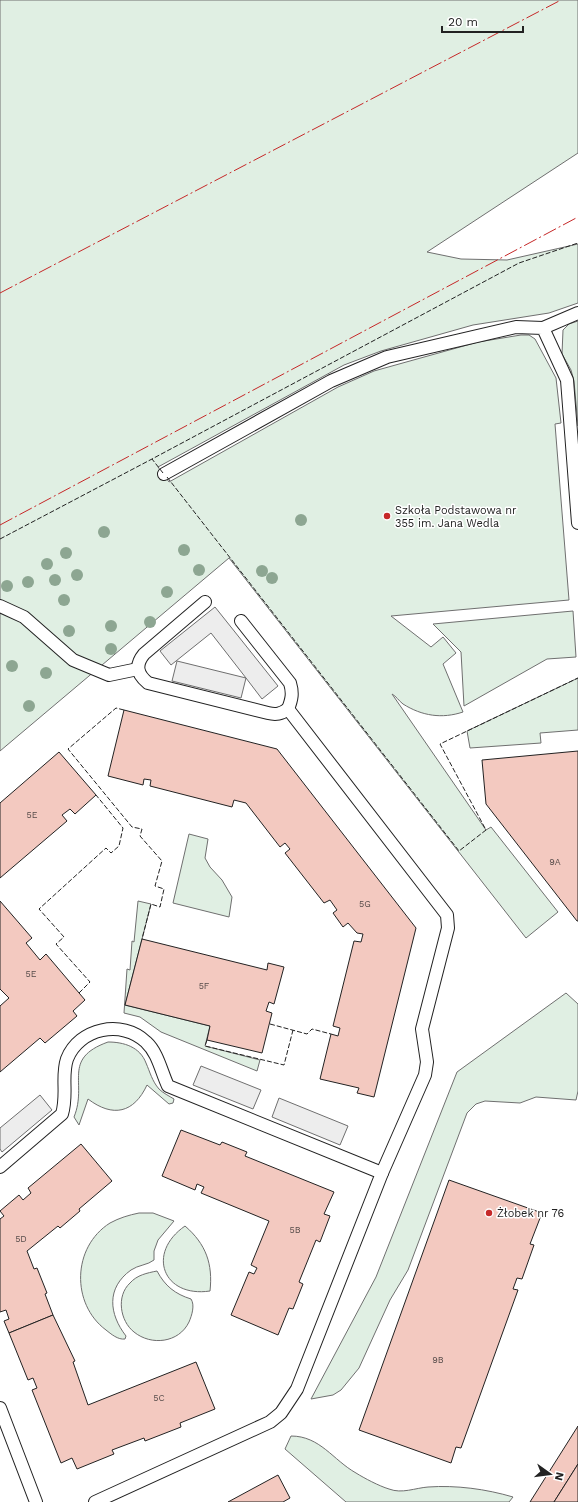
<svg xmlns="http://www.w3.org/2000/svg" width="578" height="1502" viewBox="0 0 578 1502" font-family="'Work Sans',sans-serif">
<rect width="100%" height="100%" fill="#fff"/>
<g fill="#e0efe3" stroke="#6f6f6f">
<path d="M0 0H578V153L427 252 461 259 507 260 578 244V303L549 313 473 325 381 351 344 365 158 467 169 482 338 387 374 371 478 342 521 335H529L535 339 556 378 561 423 555 424 569 600 391 616 431 647 443 637 456 653 443 664 463 712C442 719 422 716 403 704 399 701 396 696 392 694L486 830 491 827 558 912 526 938 229 558 0 751Z"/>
<path d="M578 321V426L574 381 571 370 562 354 563 330 569 324Z"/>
<path d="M573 611 576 657 547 659 464 706 461 652 433 624Z"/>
<path d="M578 678V730L540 733 541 743 470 748 467 731Z"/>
<path d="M189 834 208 839 205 858 210 867 222 880 232 897 229 917 173 903Z"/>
<path d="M138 901 151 904 125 1005 210 1026 205 1046 260 1060 257 1071 161 1032 140 1017 124 1013 127 969 130 970 132 941 134 942Z"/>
<path d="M566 993 578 1004V1091L576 1100 536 1097 520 1103 485 1101 476 1104 467 1113 408 1270 390 1300 359 1368 341 1390 333 1395 311 1399 376 1277 457 1072Z"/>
<path d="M108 1042C124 1042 140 1047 146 1063 150 1072 152 1081 159 1089 163 1093 169 1096 174 1099L173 1103 169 1104 147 1085C134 1113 113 1118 88 1099L79 1125 74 1117C88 1083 61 1059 108 1042Z"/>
<path d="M139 1213H153L174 1221 158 1240 154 1251V1260C148 1265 138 1265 131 1270 106 1288 109 1314 126 1336L125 1339C118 1340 111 1334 106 1330 71 1304 72 1247 110 1223 119 1218 129 1215 139 1213Z"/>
<path d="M185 1226C206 1244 213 1264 210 1291 163 1298 146 1253 185 1226Z"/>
<path d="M157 1271C165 1286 175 1294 191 1299 195 1305 192 1315 189 1322 179 1343 151 1346 134 1332 120 1321 116 1296 130 1283 137 1275 147 1273 157 1271Z"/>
<path d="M291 1436C320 1436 333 1460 356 1473 364 1478 379 1486 389 1489 402 1494 415 1488 428 1487 456 1485 486 1489 513 1497L509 1502H346L285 1449Z"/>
</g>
<g fill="#ededed" stroke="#6f6f6f">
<path d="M215 607 278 686 262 699 246 678 241 698 172 681 177 661 246 678 211 633 171 665 160 651Z"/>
<path d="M201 1066 261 1090 253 1109 193 1085Z"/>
<path d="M40 1095 52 1110 2 1152 0 1149V1128Z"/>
<path d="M279 1098 348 1126 340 1145 272 1117Z"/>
</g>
<g fill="#f3c9c0" stroke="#222">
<path d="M124 710 277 749 416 928 374 1097 357 1093 359 1088 320 1079 331 1034 338 1036 340 1028 333 1026 354 941 361 942 363 934 357 933 348 923 343 927 333 913 337 910 330 900 324 903 285 853 290 849 285 843 280 847 246 803 234 800 232 807 150 786 151 780 144 779 143 785 108 776Z"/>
<path d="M578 751V921H577L486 804 482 760Z"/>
<path d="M59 752 96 795 75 814 70 809 62 815 67 821 0 878V803Z"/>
<path d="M0 901 32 938 26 943 40 960 46 954 85 1000 73 1011 77 1016 45 1043 40 1038 0 1072V1006L9 998 0 989Z"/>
<path d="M142 939 267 970 268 963 284 967 274 1004 269 1002 266 1011 272 1013 262 1053 207 1040 210 1026 125 1005Z"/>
<path d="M181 1130 220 1145 222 1142 247 1152 245 1156 334 1192 324 1214 330 1216 320 1242 316 1240 299 1282 303 1284 293 1309 289 1308 278 1335 231 1315 249 1272 254 1274 257 1268 251 1265 269 1221 201 1193 204 1187 197 1184 195 1190 162 1176Z"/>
<path d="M81 1144 112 1181 79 1209 80 1211 60 1228 58 1226 27 1251 34 1269 37 1268 47 1293 45 1294 53 1315 9 1333 4 1321 9 1319 6 1310 0 1312V1219L4 1216 0 1211 19 1195 23 1200 31 1193 28 1188Z"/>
<path d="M449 1180 542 1213 530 1244 534 1245 522 1279 517 1278 513 1289 518 1290 461 1448 456 1447 451 1463 359 1430Z"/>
<path d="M53 1315 75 1361 73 1362 88 1405 196 1362 215 1409 180 1423 181 1427 145 1441 144 1438 112 1450 114 1454 77 1469 72 1458 61 1463 32 1390 37 1388 33 1378 28 1380 9 1333Z"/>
<path d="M578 1426V1464L554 1502H530Z"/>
<path d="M578 1464V1502H554Z"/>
<path d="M278 1475 290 1498 283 1502H228Z"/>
</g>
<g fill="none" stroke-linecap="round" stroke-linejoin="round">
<g stroke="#222" stroke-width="14">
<g id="lane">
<path d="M543 328 578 313"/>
<path d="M164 474 331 381 387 357 516 327 543 328 567 380 578 523"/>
<path d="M205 602 144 654C135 665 137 674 148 683L268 713C276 715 281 714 288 709L447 915 448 928 422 1029 427 1062 425 1075 382 1173"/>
<path d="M0 606 24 617 73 660 109 675 138 669"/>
<path d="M241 621 290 683C293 693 292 699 288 709"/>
<path d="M0 1167 62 1114C68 1094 61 1077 67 1059 79 1028 122 1019 146 1042 158 1053 161 1071 168 1086L382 1173 297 1389 281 1413 270 1422 95 1502"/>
<path d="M0 1408 36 1502"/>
</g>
</g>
<use href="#lane" stroke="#fff" stroke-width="12"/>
<g stroke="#222" stroke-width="1" stroke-dasharray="5 2" stroke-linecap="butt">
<path d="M163 473 152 459 519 263 578 243"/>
<path d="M167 477 459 851 486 830 440 744 578 678"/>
<path d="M0 539 152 459"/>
<path d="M124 710 116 708 68 749 132 827 142 829 140 836 162 861 155 886 164 889 160 907 151 904 142 939"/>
<path d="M79 993 90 982 56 944 64 937 39 909 106 848 111 853 119 846 123 828 96 795"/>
<path d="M270 1024 307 1034 312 1029 331 1034"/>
<path d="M207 1040 205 1046 284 1065 293 1030"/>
</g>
<g stroke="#c62828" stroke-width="1" stroke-dasharray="14 3 2 3" stroke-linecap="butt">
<path d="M0 293 561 0"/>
<path d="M0 525 578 217"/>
</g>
</g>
<g fill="#8da692">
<circle cx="301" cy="520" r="6"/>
<circle cx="104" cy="532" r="6"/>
<circle cx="184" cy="550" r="6"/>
<circle cx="66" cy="553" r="6"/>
<circle cx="47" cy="564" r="6"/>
<circle cx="199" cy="570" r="6"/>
<circle cx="262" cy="571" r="6"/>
<circle cx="77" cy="575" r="6"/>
<circle cx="272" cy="578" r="6"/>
<circle cx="55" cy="580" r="6"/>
<circle cx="28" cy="582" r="6"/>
<circle cx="7" cy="586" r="6"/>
<circle cx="167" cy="592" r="6"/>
<circle cx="64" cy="600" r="6"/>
<circle cx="150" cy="622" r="6"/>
<circle cx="111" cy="626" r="6"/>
<circle cx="69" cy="631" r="6"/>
<circle cx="111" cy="649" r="6"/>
<circle cx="12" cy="666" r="6"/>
<circle cx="46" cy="673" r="6"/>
<circle cx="29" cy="706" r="6"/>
</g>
<g fill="#c62828" stroke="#fff" stroke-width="1.5">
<circle cx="387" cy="516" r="4"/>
<circle cx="489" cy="1213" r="4"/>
</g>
<g text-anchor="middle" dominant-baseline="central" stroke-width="3" stroke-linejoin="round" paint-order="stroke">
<g font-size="9" fill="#564c4a">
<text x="32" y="815">5E</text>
<text x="555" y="862">9A</text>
<text x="365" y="904">5G</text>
<text x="31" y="974">5E</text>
<text x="204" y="986">5F</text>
<text x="295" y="1230">5B</text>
<text x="21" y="1239">5D</text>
<text x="438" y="1360">9B</text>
<text x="159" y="1398">5C</text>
</g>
<g font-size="11" fill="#222" stroke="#fff" text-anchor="start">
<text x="395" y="510">Szkoła Podstawowa nr<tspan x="395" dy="13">355 im. Jana Wedla</tspan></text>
<text x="497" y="1213">Żłobek nr 76</text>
</g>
</g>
<g transform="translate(550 1474) rotate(104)" stroke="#ffffff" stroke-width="3" paint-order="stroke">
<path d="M0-3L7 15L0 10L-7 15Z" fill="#222222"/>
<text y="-6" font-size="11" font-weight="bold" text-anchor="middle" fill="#222222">N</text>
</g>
<path d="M442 26v6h81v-6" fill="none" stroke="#222222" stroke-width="2"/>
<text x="448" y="26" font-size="12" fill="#222222" stroke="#ffffff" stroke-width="3" paint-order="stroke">20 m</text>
</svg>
